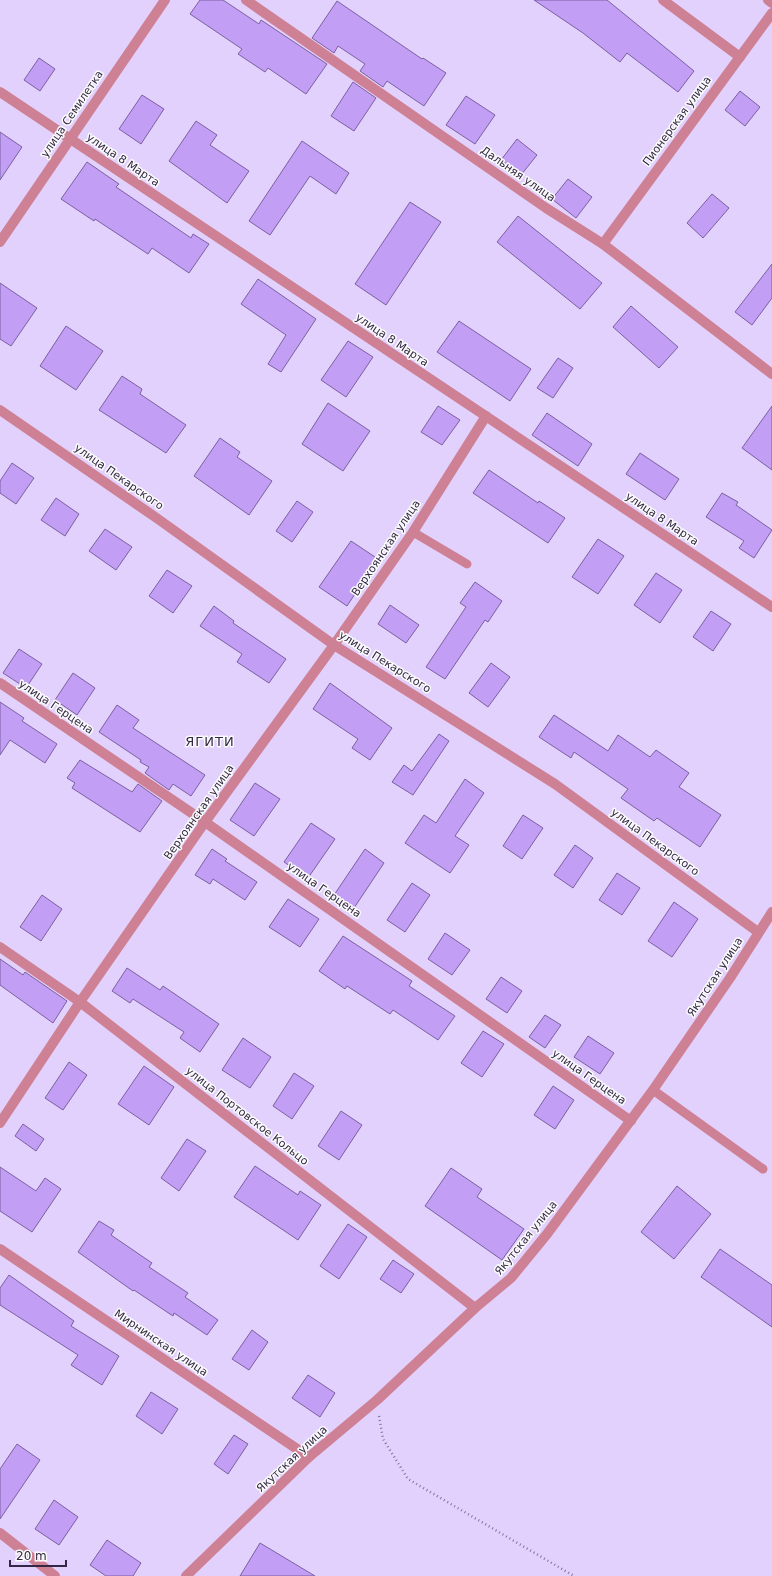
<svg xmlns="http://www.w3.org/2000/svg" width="772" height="1576" viewBox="0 0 772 1576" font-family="'DejaVu Sans',sans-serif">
<rect width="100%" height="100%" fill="#e2d1fd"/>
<g fill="#c29ef5" stroke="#7b60a1">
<path d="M200 0H223L259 24 261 20 327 64 306 94 268 68 265 72 238 54 242 49 190 14Z"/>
<path d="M534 0H607L694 71 678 92 627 53 620 62 583 33Z"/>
<path d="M337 1 422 59 423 58 446 73 424 106 387 81 383 87 360 71 365 64 338 46 334 53 312 38Z"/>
<path d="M39 58 55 69 40 91 24 80Z"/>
<path d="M353 82 376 98 354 131 331 116Z"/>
<path d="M740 91 760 107 745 126 725 110Z"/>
<path d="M142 95 164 109 141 144 119 129Z"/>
<path d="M466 96 495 115 475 144 446 125Z"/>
<path d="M196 121 217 135 210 145 249 171 227 203 169 161Z"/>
<path d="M0 132 22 147 0 180Z"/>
<path d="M517 139 537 155 521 175 501 160Z"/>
<path d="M302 141 349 173 336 194 310 176 270 235 249 221Z"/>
<path d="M87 162 119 184 116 187 191 238 193 234 209 244 189 273 152 248 148 254 95 219 94 221 61 199Z"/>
<path d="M568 179 592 197 576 218 552 199Z"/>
<path d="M712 194 729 208 703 238 687 223Z"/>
<path d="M410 202 441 222 386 305 355 284Z"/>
<path d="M518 216 602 283 580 309 497 242Z"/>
<path d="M772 264V298L752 325 735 312Z"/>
<path d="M258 279 316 319 281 372 268 364 286 335 241 304Z"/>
<path d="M0 283 37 308 11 346 0 339Z"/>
<path d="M631 306 678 347 659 368 613 327Z"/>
<path d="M459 321 531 369 510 401 437 352Z"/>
<path d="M66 326 103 351 76 390 40 366Z"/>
<path d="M348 341 373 357 346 397 321 380Z"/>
<path d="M558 358 573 368 553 398 537 388Z"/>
<path d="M122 376 142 389 140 394 186 425 166 453 99 410Z"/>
<path d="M328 403 370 431 343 471 302 444Z"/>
<path d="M438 406 460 420 442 445 421 432Z"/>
<path d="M772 406V470L742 448Z"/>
<path d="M547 413 592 444 578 466 532 435Z"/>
<path d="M220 438 240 452 237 457 272 481 249 515 194 476Z"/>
<path d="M640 453 679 479 665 500 626 474Z"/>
<path d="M12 463 34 478 16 504 0 493V481Z"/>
<path d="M489 470 538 503 539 501 565 518 548 543 473 493Z"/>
<path d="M722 493 738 502 736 505 772 530 754 558 739 548 744 541 706 517Z"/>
<path d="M56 498 79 514 65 536 41 520Z"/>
<path d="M297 501 313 512 292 542 276 531Z"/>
<path d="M105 529 132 547 116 570 89 551Z"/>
<path d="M598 539 624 556 598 594 572 577Z"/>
<path d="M351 541 378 559 347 606 319 587Z"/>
<path d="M167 570 192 586 173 613 149 596Z"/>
<path d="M656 573 682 590 660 623 634 605Z"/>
<path d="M475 582 502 601 488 622 485 620 445 679 426 667 466 607 460 603Z"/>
<path d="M390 605 419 625 406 643 378 624Z"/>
<path d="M214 606 234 621 233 623 286 659 269 683 237 662 242 654 200 626Z"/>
<path d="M711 611 731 624 713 651 693 637Z"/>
<path d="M19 649 42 664 26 688 3 673Z"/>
<path d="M491 663 510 677 488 707 469 693Z"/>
<path d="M73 673 95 688 77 715 55 700Z"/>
<path d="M330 683 392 728 370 760 352 748 358 739 313 709Z"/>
<path d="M0 702 24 718 22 721 57 744 45 763 10 740 0 755Z"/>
<path d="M117 705 139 720 133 728 205 775 191 796 173 784 169 790 145 773 149 767 140 762 141 760 99 732Z"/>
<path d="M554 715 608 751 618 735 650 757 656 750 689 773 679 787 721 815 700 847 657 818 654 821 621 798 628 789 574 752 571 758 539 737Z"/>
<path d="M439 734 449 741 413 795 392 782 404 765 412 771Z"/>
<path d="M80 760 132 792 138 784 162 801 140 832 72 788 75 783 67 778Z"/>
<path d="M465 779 484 793 455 836 469 845 450 873 405 843 424 815 436 823Z"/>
<path d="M255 783 280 799 254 836 230 820Z"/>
<path d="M523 815 543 828 522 859 503 846Z"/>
<path d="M311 823 335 839 308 878 284 862Z"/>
<path d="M575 845 593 858 573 888 554 875Z"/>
<path d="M212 849 227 859 225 861 257 882 245 900 213 879 210 884 195 875Z"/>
<path d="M365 849 384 863 352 911 332 898Z"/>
<path d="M617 873 640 888 622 915 599 900Z"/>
<path d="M412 883 430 895 405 932 387 920Z"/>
<path d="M42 895 62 909 41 941 20 927Z"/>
<path d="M288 899 319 919 300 947 269 927Z"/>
<path d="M674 902 698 919 672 957 648 941Z"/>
<path d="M445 933 470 950 452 975 428 959Z"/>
<path d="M343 936 412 981 409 986 455 1016 438 1040 393 1010 390 1014 347 986 345 989 319 971Z"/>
<path d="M0 959 23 975 25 972 67 1001 53 1023 0 985Z"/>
<path d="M127 968 160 990 163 986 219 1024 200 1052 180 1038 184 1032 133 999 130 1003 112 991Z"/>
<path d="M501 977 522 991 507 1013 486 999Z"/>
<path d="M545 1015 561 1025 545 1048 529 1037Z"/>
<path d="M483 1031 504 1044 482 1077 461 1063Z"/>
<path d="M588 1036 614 1053 600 1074 574 1057Z"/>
<path d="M243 1038 271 1057 250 1088 222 1070Z"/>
<path d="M69 1062 87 1075 63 1110 45 1098Z"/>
<path d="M144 1066 174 1087 149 1125 118 1104Z"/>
<path d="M294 1073 314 1086 292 1119 273 1106Z"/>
<path d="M553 1086 574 1100 555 1129 534 1115Z"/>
<path d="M341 1111 362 1125 339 1160 318 1146Z"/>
<path d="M23 1124 44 1139 36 1151 15 1136Z"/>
<path d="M187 1139 206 1151 179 1191 161 1178Z"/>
<path d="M255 1166 298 1195 300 1191 321 1205 298 1240 234 1197Z"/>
<path d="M0 1167 36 1191 45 1178 61 1189 32 1232 0 1211Z"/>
<path d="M451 1168 482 1189 477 1197 524 1229 502 1260 425 1206Z"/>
<path d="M677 1186 711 1214 674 1259 641 1232Z"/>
<path d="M99 1221 114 1230 111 1235 152 1263 149 1267 188 1293 185 1297 218 1320 207 1335 174 1313 173 1316 134 1290 133 1291 78 1252Z"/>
<path d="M348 1224 367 1237 339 1279 320 1266Z"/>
<path d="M720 1249 772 1285V1327L701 1277Z"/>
<path d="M393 1260 414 1274 401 1293 380 1279Z"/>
<path d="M9 1275 74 1321 71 1326 119 1356 102 1385 71 1365 78 1355 0 1305V1288Z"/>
<path d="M252 1330 268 1342 249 1370 232 1359Z"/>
<path d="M308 1375 335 1393 320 1417 292 1398Z"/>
<path d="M151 1392 178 1409 162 1434 136 1416Z"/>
<path d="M234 1435 248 1444 228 1474 214 1464Z"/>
<path d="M17 1444 40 1460 0 1519V1469Z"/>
<path d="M54 1500 78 1517 59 1545 35 1529Z"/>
<path d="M107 1540 141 1563 133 1576H106L90 1565Z"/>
<path d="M260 1543 315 1576H240Z"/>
</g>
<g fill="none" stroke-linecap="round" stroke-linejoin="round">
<path stroke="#84769a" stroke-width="2.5" stroke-dasharray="1 3" stroke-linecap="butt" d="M379 1416 383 1439 408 1479 574 1576"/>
<g stroke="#ce8195" stroke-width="9">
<path d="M413 532 467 564"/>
<path d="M653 1090 763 1169"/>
</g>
<g stroke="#ce8195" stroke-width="10">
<path d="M246 0 546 208 603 244 772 374"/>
<path d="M663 0 740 57"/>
<path d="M768 0 772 3"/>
<path d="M0 92 772 607"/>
<path d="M0 242 165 0"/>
<path d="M603 244 772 13"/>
<path d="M0 410 158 519 334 645 555 784 758 932"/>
<path d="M0 683 205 822 631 1121"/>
<path d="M0 947 80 1002 475 1308"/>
<path d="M0 1123 80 1002 205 822 334 645 413 532 486 416"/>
<path d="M0 1249 309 1457"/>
<path d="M0 1533 55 1576"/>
<path d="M186 1576 309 1457 377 1400 475 1308 511 1278 547 1234 653 1090 730 978 772 912"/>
</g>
</g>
<g text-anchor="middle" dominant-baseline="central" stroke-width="3" stroke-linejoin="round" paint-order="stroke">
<g font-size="11" fill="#332844" stroke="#fbfbfb">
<text transform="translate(72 114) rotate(-56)">улица Семилетка</text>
<text transform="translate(677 121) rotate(-54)">Пионерская улица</text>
<text transform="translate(123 160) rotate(34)">улица 8 Марта</text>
<text transform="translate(518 174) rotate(35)">Дальняя улица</text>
<text transform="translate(392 340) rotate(34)">улица 8 Марта</text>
<text transform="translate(119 477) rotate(35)">улица Пекарского</text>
<text transform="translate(662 519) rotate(34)">улица 8 Марта</text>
<text transform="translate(386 548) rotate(-56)">Верхоянская улица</text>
<text transform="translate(385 662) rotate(32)">улица Пекарского</text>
<text transform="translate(56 707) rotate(34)">улица Герцена</text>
<text transform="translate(199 812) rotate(-55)">Верхоянская улица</text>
<text transform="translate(655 842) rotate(36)">улица Пекарского</text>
<text transform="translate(324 890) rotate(35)">улица Герцена</text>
<text transform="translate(715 977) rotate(-57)">Якутская улица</text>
<text transform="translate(589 1077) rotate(35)">улица Герцена</text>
<text transform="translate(247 1116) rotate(38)">улица Портовское Кольцо</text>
<text transform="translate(526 1238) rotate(-51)">Якутская улица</text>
<text transform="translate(161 1343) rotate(34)">Мирнинская улица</text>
<text transform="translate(292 1459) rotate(-43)">Якутская улица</text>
</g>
<g font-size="13" letter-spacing="1" fill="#332844" stroke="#fbfbfb">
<text x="210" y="741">ЯГИТИ</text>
</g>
</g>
<path d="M10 1560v6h56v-6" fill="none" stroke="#332844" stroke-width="2"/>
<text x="16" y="1560" font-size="12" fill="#332844" stroke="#fbfbfb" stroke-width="3" paint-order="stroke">20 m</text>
</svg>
